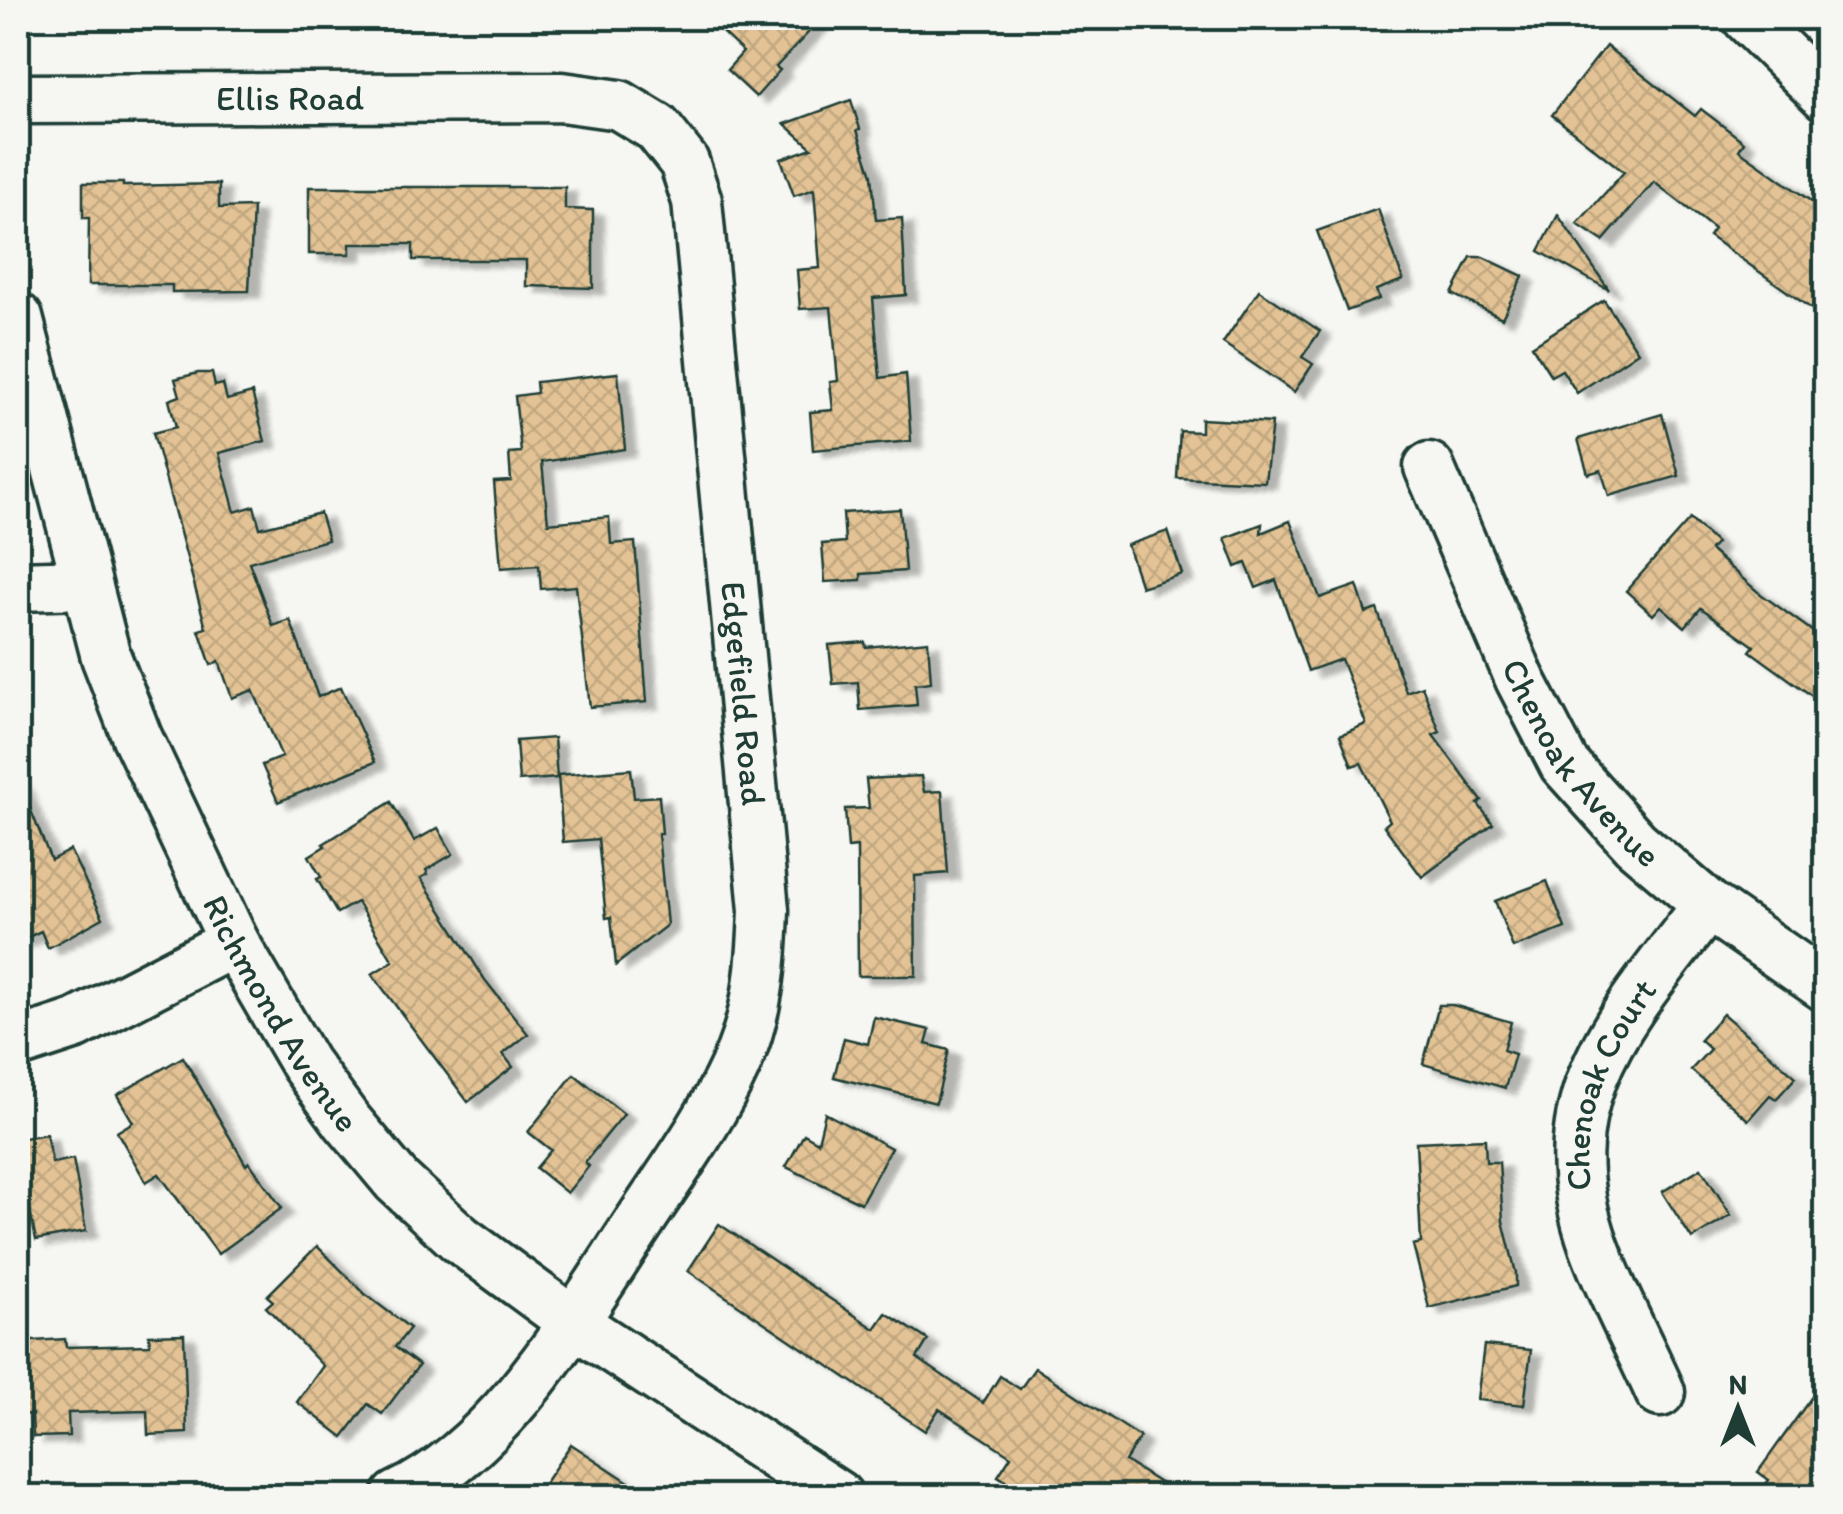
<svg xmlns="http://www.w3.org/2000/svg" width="1843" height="1514" viewBox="0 0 1843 1514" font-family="Itim,sans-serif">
<defs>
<pattern id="building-cross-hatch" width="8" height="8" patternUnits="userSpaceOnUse" patternTransform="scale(2.5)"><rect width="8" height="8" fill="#e3c395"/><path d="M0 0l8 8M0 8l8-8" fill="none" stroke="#c2a881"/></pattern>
<filter id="shadow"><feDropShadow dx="11" dy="6" stdDeviation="2.5" flood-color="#0004"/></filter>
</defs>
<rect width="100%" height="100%" fill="#f6f6f2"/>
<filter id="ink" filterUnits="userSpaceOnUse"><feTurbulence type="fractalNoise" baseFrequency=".01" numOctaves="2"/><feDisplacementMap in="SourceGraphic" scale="20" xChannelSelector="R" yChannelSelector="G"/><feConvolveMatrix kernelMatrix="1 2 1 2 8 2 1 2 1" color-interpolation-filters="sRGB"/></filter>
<g filter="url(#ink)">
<g fill="url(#building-cross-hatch)" stroke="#1f3d34" stroke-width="2.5" filter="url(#shadow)">
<path d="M707 18H822L776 67 780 70 756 97 727 70 743 52Z"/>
<path d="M1606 46 1695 116 1701 109 1744 142 1739 150 1826 212V319L1709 236 1714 229 1654 182 1603 241 1577 224 1624 172 1552 115Z"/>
<path d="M851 100 860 129 857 130 872 175 876 220 902 218 906 295 873 298 880 378 906 374 911 441 813 450 810 412 833 410 830 382 838 381 831 307 800 309 797 270 820 268 814 189 794 196 781 159 812 148 785 124Z"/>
<path d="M83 183H123V186L219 184V208L253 207 249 291 172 292V285H88L89 218H83Z"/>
<path d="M309 187H565V209L593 210V288L526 286V260H413V244H350V254H309Z"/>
<path d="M1378 209 1403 280 1376 290 1379 299 1347 311 1317 231Z"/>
<path d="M1558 215 1609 290 1539 251Z"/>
<path d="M1471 257H1483L1523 276 1502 318 1452 294Z"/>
<path d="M1259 290 1320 331 1302 357 1313 364 1294 392 1223 343Z"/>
<path d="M1604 300 1638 352 1577 393 1562 370 1551 376 1532 346Z"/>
<path d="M198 373H212L215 386 223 384 227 400 252 393 265 441 219 453 235 512 254 506 260 528 320 513 328 540 249 562 273 626 290 620 318 697 341 687 375 762 278 802 262 765 282 757 253 690 232 698 219 661 211 665 199 630 206 628 153 433 176 427 169 400 180 396 175 379Z"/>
<path d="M618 373 625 449 542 462 548 523 609 517 611 544 635 542 647 702 590 707 576 586 541 589 539 565 501 568 494 482 511 481 509 453 521 452 515 396 537 393 536 382Z"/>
<path d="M1662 414 1679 476 1609 496 1601 470 1588 474 1578 439Z"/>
<path d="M1201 419 1272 423 1265 482 1177 478 1180 431 1201 432Z"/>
<path d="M900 509 905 571 861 574V580L825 582 822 544 845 542 843 513Z"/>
<path d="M1690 519 1716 543 1710 550 1758 592 1826 641V706L1750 651 1754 646 1701 608 1685 627 1661 606 1653 615 1626 591Z"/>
<path d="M1290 521 1320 598 1357 585 1366 613 1377 609 1406 692 1422 686 1440 732 1433 735 1482 801 1478 804 1493 824 1422 877 1384 826 1390 821 1361 763 1352 766 1340 735 1366 724 1341 659 1308 671 1276 580 1256 588 1246 563 1236 567 1225 538 1262 524 1261 533Z"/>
<path d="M1168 531 1182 574 1141 587 1127 545Z"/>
<path d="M928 641 931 682 915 684 917 705 860 710 858 682 833 684 829 645 865 642 866 647Z"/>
<path d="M554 738 557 778 519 781 516 741Z"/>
<path d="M631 769 634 798 659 796 662 834H658L667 925 616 965 611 917 606 918 598 839 563 842 558 775Z"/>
<path d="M921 776 924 792 942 791 948 873 915 876 916 976H858L857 847 848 848 845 809 869 808 866 779Z"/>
<path d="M19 781 51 860 70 850 103 918 48 948 41 931 18 942Z"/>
<path d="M391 802 414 841 438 828 453 854 426 870 428 874 421 878 485 980 528 1034 503 1054 513 1067 468 1102 372 974 393 961 357 902 337 913 317 879 321 877 309 856 325 846 323 844Z"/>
<path d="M1547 881 1565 928 1513 948 1495 901Z"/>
<path d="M1439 1005H1453L1511 1022 1503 1050 1515 1054 1505 1088 1423 1064Z"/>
<path d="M1723 1014 1796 1077 1776 1099 1770 1095 1748 1120 1691 1070 1710 1049 1700 1040Z"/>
<path d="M874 1017 930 1030 926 1044 949 1050 936 1103 834 1077 844 1038 868 1044Z"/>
<path d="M183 1057 246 1165 249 1162 282 1208 218 1254 159 1174 146 1182 117 1132 133 1122 117 1095Z"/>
<path d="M574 1074 624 1114 585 1162 589 1166 567 1193 536 1168 551 1150 528 1132Z"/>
<path d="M825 1113 891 1148 861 1203 786 1167 804 1134 818 1142Z"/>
<path d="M46 1134 52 1163 73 1159 86 1231 36 1240 30 1211 18 1214V1139Z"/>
<path d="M1485 1139 1486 1162H1499L1503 1221 1516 1273V1286L1429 1308 1413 1245 1421 1243 1416 1142Z"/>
<path d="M1701 1168 1731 1215 1692 1239 1662 1192Z"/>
<path d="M719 1224 875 1329 886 1313 928 1340 917 1358 983 1403 1000 1376 1020 1389 1035 1368 1140 1437 1125 1461 1180 1496H1030L998 1476 1011 1456 939 1409 925 1431 688 1271Z"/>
<path d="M317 1246 365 1294 410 1328 395 1347 419 1365 382 1414 368 1404 343 1437 297 1402 323 1366 266 1307 273 1301 267 1296Z"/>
<path d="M184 1334 187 1433 148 1435 147 1411 68 1413 69 1436 33 1437 32 1414 18 1415V1342L65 1339 66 1347 150 1345 149 1335Z"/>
<path d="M1484 1345 1531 1350 1524 1405 1477 1400Z"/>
<path d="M1826 1377V1496H1757L1769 1480 1758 1472Z"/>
<path d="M571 1444 650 1496H536Z"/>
</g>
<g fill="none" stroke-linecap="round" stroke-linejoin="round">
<g stroke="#1f3d34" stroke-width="55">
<g id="minor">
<path d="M1747 18 1826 96"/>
<path id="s1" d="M18 99 562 97 619 105 657 128 684 162 697 201 764 910C762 964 758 1017 735 1066 710 1121 673 1171 640 1221 577 1316 503 1447 397 1496"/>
<path id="s2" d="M18 318 106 657 137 737 234 942 305 1064 346 1120 397 1181 460 1239 573 1322 838 1496"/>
<path id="s3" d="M1429 467 1520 679 1564 764 1635 843 1708 905 1826 987"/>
<path d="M18 586 85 584"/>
<path d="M18 1043 76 1024 234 942"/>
<path id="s4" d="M1660 1392C1639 1344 1612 1296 1594 1246 1541 1098 1624 1015 1708 905"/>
</g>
</g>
<use href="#minor" stroke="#f6f6f2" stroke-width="48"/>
</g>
</g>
<g text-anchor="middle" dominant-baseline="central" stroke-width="8" stroke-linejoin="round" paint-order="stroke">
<g font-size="35" fill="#1f3d34" stroke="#f6f6f2">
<text stroke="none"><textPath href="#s1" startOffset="272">Ellis Road</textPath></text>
<text stroke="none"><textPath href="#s1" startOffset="1225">Edgefield Road</textPath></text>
<text stroke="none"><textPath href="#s3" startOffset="335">Chenoak Avenue</textPath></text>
<text stroke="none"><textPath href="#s2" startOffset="748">Richmond Avenue</textPath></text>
<text stroke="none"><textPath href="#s4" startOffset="330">Chenoak Court</textPath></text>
</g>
</g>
<rect width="1843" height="1514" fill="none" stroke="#f6f6f2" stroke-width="60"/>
<rect x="30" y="30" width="1783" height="1454" fill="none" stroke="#1f3d34" stroke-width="4" filter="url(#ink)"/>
<g transform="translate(1738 1409)" stroke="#f6f6f2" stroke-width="8" paint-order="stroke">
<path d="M0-8L18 38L0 25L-18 38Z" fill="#1f3d34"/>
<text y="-15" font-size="28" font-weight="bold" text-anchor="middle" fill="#1f3d34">N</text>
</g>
</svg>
